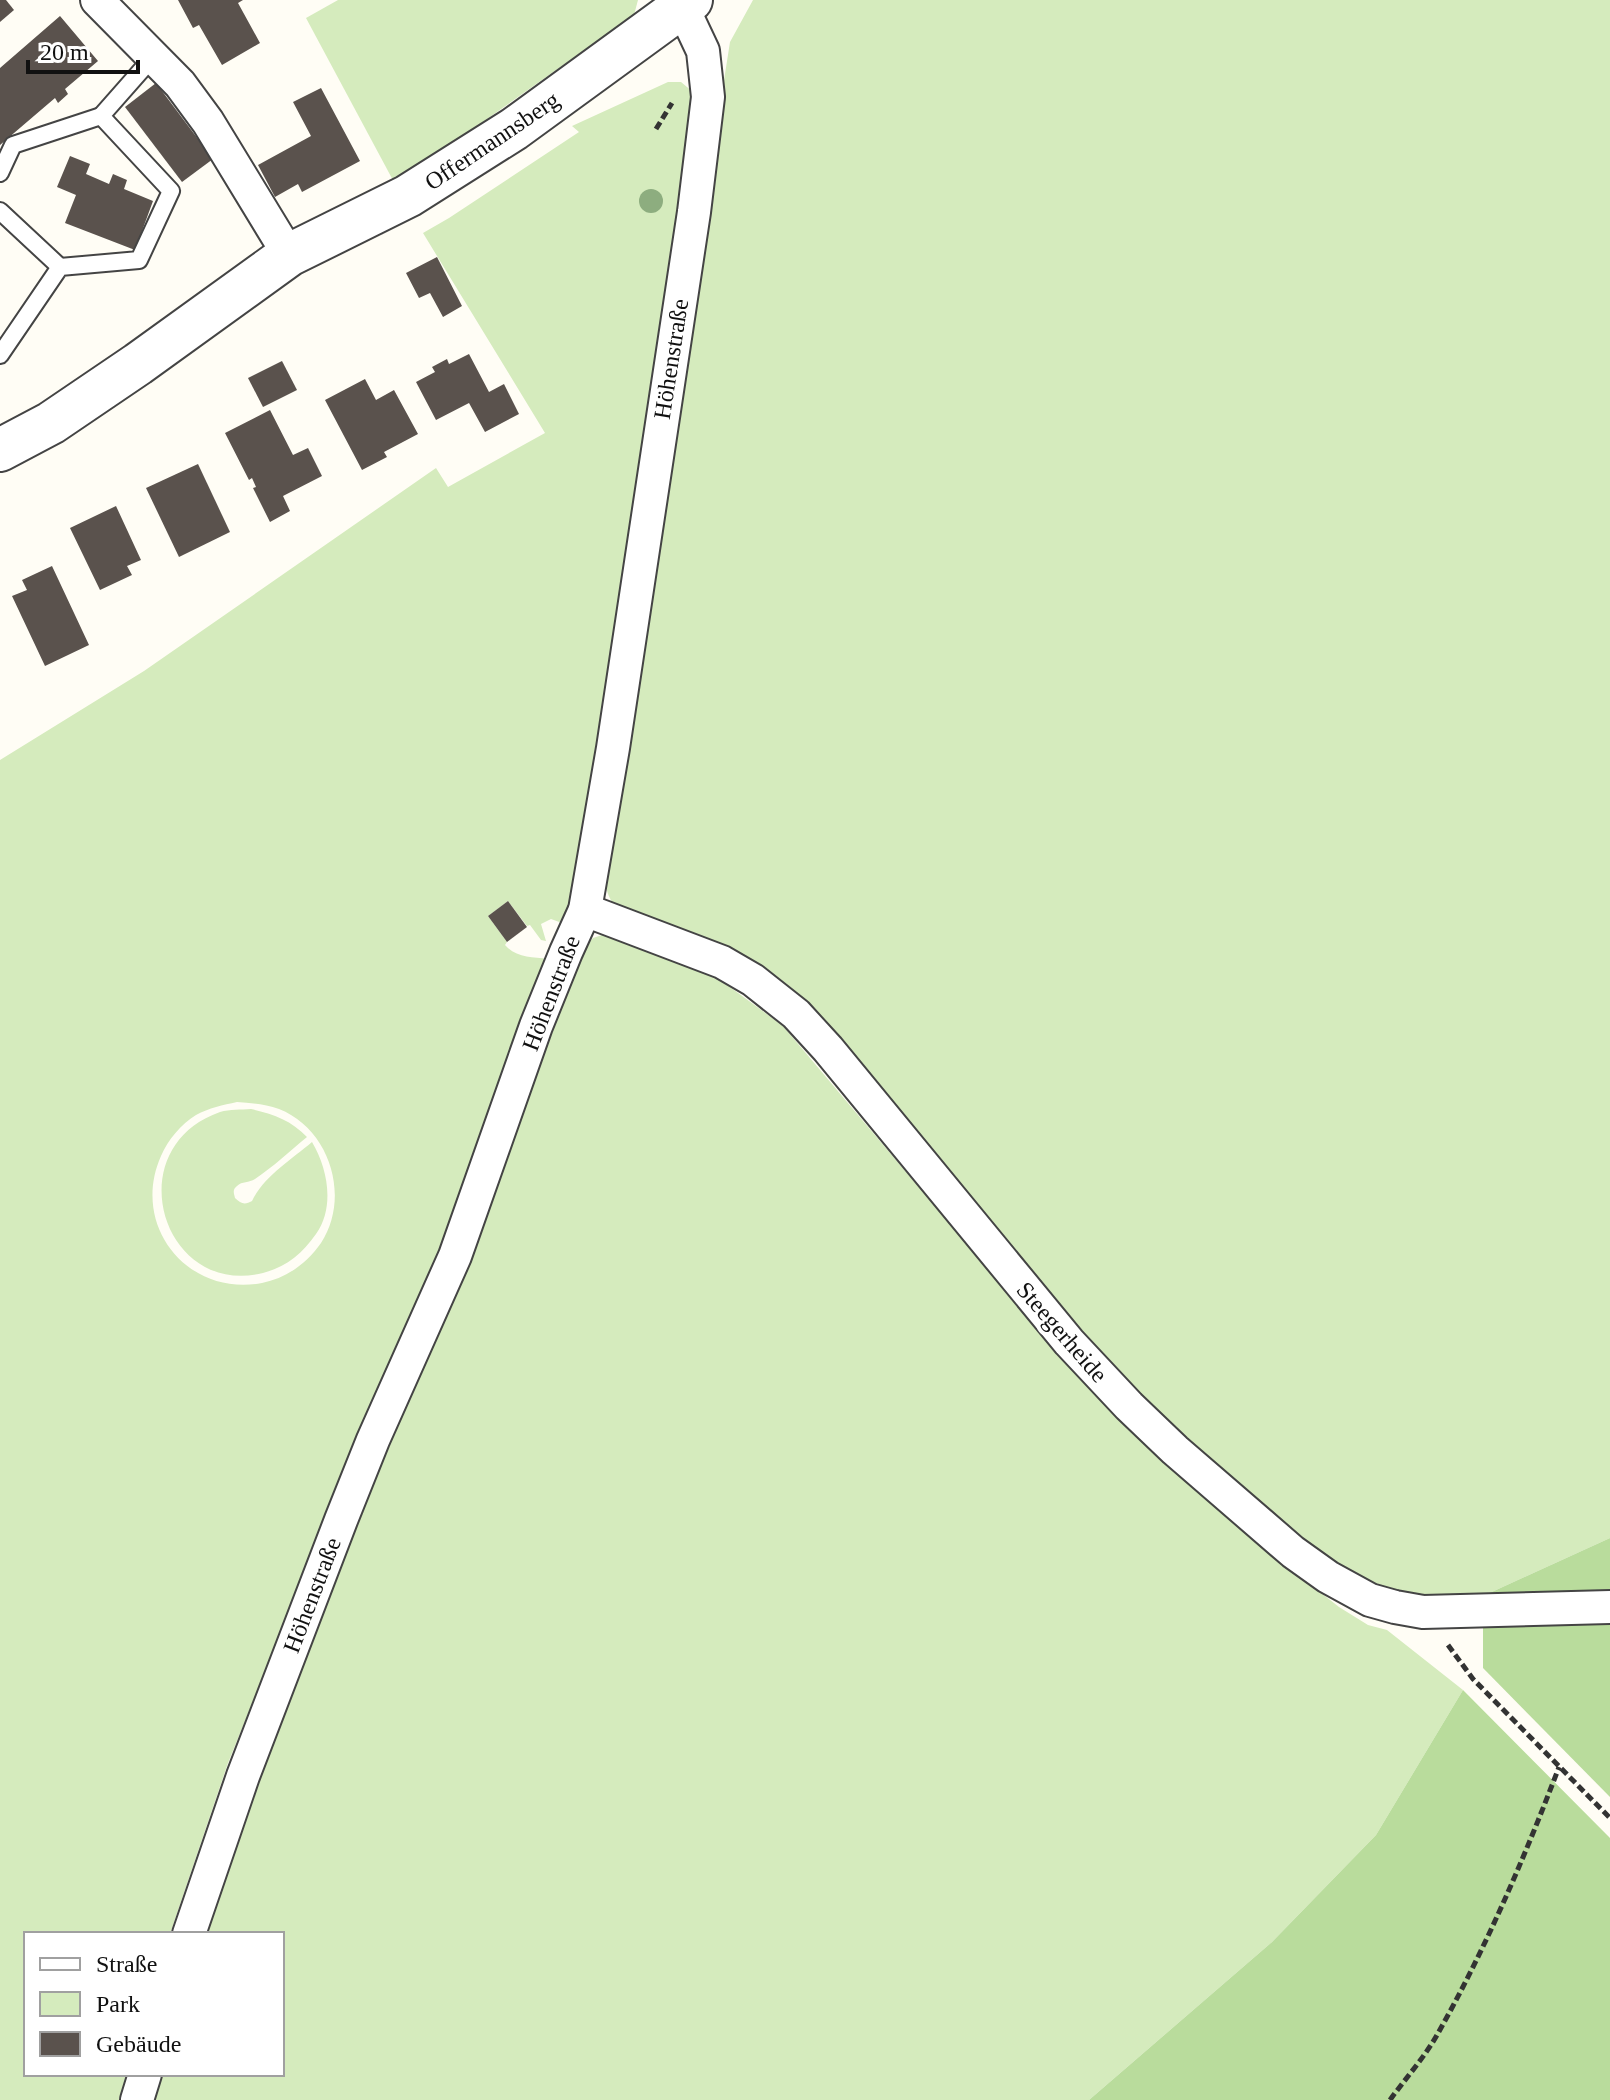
<svg xmlns="http://www.w3.org/2000/svg" width="1610" height="2100" viewBox="0 0 1610 2100" font-family="Georgia,serif">
<rect width="100%" height="100%" fill="#fffdf5"/>
<g fill="#d5ebbd" fill-rule="evenodd">
<path d="M338 0H638L634 15 395 184 306 18Z"/>
<path d="M753 0H1610V1538L1483 1596 1395 1597 1350 1579 1221 1475 1138 1400 833 1044 615 906C608 897 606 890 605 878L681 354 730 42Z"/>
<path d="M668 82H681L693 92 697 102 624 594 569 910 562 923 551 919 541 924 546 941 541 940 530 925 527 926 508 901 488 916 507 942 505 945C516 958 532 957 548 959L474 1175 344 1476 228 1763 170 1934H26V2074H127L119 2100H0V760L144 671 436 468 448 487 545 433 423 233 449 218 579 132 572 126ZM237 1102C251 1103 265 1104 279 1109 330 1129 351 1197 321 1243 307 1263 287 1278 262 1283 188 1297 130 1226 161 1156 168 1140 181 1124 196 1115 209 1108 223 1105 237 1102Z"/>
<path d="M605 934 627 937 719 979 783 1026 1035 1325 1264 1548 1339 1607 1368 1625 1387 1630 1463 1690 1376 1835 1272 1942 1089 2100H148L156 2074H282V1934H200L254 1779 494 1178 584 948 593 938Z"/>
<path d="M251 1109C273 1114 291 1120 307 1137 290 1151 273 1167 255 1179 249 1183 242 1181 237 1186 232 1190 234 1193 235 1198 241 1204 245 1205 252 1201 264 1176 291 1160 312 1142 328 1169 335 1207 316 1234 302 1254 286 1267 263 1273 162 1298 117 1148 220 1112 230 1109 241 1110 251 1109Z"/>
</g>
<g fill="#b9dc9c">
<path d="M1610 1538V1594L1483 1596Z"/>
<path d="M1610 1618V1797L1483 1668V1620Z"/>
<path d="M1463 1690 1610 1838V2100H1089L1272 1942 1376 1835Z"/>
</g>
<g fill="#5a524d">
<path d="M0 0H6L14 10 0 22Z"/>
<path d="M178 0H243L238 3 260 43 222 65 199 25 193 28Z"/>
<path d="M60 16 98 61 65 89 68 94 58 103 55 98 0 145V68Z"/>
<path d="M156 83 213 159 182 182 125 107Z"/>
<path d="M321 88 360 161 302 192 298 184 275 197 258 165 311 136 293 102Z"/>
<path d="M70 156 90 164 86 174 109 184 113 174 127 180 124 189 153 201 135 250 65 223 76 195 57 187Z"/>
<path d="M437 257 462 306 443 317 430 293 419 298 406 273Z"/>
<path d="M469 354 489 392 504 384 519 414 485 432 469 403 436 420 416 382 435 372 432 367 447 359 449 364Z"/>
<path d="M282 361 297 390 263 407 248 378Z"/>
<path d="M365 379 376 400 394 390 418 434 384 452 387 457 362 470 325 400Z"/>
<path d="M270 410 293 455 308 448 322 476 283 496 290 511 270 522 253 488 256 487 252 478 249 480 225 433Z"/>
<path d="M198 464 230 532 179 557 146 488Z"/>
<path d="M116 506 141 560 127 566 132 575 100 590 70 528Z"/>
<path d="M52 566 89 645 45 666 12 596 27 590 22 580Z"/>
<path d="M508 901 527 927 507 942 488 916Z"/>
</g>
<g fill="none" stroke-linecap="round" stroke-linejoin="round">
<g stroke="#444" stroke-width="20">
<g id="service">
<path d="M0 173 13 145 101 116"/>
<path d="M0 211 60 267"/>
<path d="M0 355 60 267 139 260 171 191 101 116 153 57"/>
</g>
</g>
<g stroke="#444" stroke-width="36">
<g id="minor">
<path d="M97 0 180 84 208 122 289 255"/>
<path d="M585 910 722 962 753 980 796 1014 828 1049 1069 1342 1129 1406 1175 1450 1293 1552 1328 1577 1370 1600 1395 1607 1423 1612 1610 1607"/>
<path d="M189 1934 243 1776 341 1520 373 1440 455 1256 536 1026 566 952 585 910 613 748 694 212 708 97 703 51 679 0"/>
<path d="M137 2100 145 2074"/>
</g>
</g>
<g stroke="#444" stroke-width="46">
<path id="tertiary" d="M0 450 51 423 138 364 289 255 408 196 514 129 691 0"/>
</g>
<g stroke="#333" stroke-width="5" stroke-dasharray="8 4" stroke-linecap="butt">
<path d="M656 129 672 103"/>
<path d="M1448 1645 1473 1679 1610 1818"/>
<path d="M1390 2100C1405 2079 1424 2058 1437 2035 1485 1950 1524 1859 1559 1767"/>
</g>
<use href="#service" stroke="#fff" stroke-width="16"/>
<use href="#minor" stroke="#fff" stroke-width="32"/>
<use href="#tertiary" stroke="#fff" stroke-width="42"/>
</g>
<circle fill="#8dad7f" cx="651" cy="201" r="12"/>
<g text-anchor="middle" dominant-baseline="central" stroke-width="8" stroke-linejoin="round" paint-order="stroke">
<g font-size="24" fill="#111" stroke="#fff">
<text transform="translate(492 141) rotate(-34)">Offermannsberg</text>
<text transform="translate(671 359) rotate(-81)">Höhenstraße</text>
<text transform="translate(551 993) rotate(-69)">Höhenstraße</text>
<text transform="translate(1062 1332) rotate(49)">Steegerheide</text>
<text transform="translate(312 1595) rotate(-69)">Höhenstraße</text>
</g>
</g>
<rect x="24" y="1932" width="260" height="144" fill="#ffffff" stroke="#a0a0a0" stroke-width="2"/>
<rect x="40" y="1958" width="40" height="12" fill="#ffffff" stroke="#a0a0a0" stroke-width="2"/>
<text x="96" y="1972" font-size="24" fill="#111111">Straße</text>
<rect x="40" y="1992" width="40" height="24" fill="#d5ebbd" stroke="#a0a0a0" stroke-width="2"/>
<text x="96" y="2012" font-size="24" fill="#111111">Park</text>
<rect x="40" y="2032" width="40" height="24" fill="#5a524d" stroke="#a0a0a0" stroke-width="2"/>
<text x="96" y="2052" font-size="24" fill="#111111">Gebäude</text>
<path d="M28 60v12h110v-12" fill="none" stroke="#111111" stroke-width="4"/>
<text x="40" y="60" font-size="24" fill="#111111" stroke="#ffffff" stroke-width="6" paint-order="stroke">20 m</text>
</svg>
